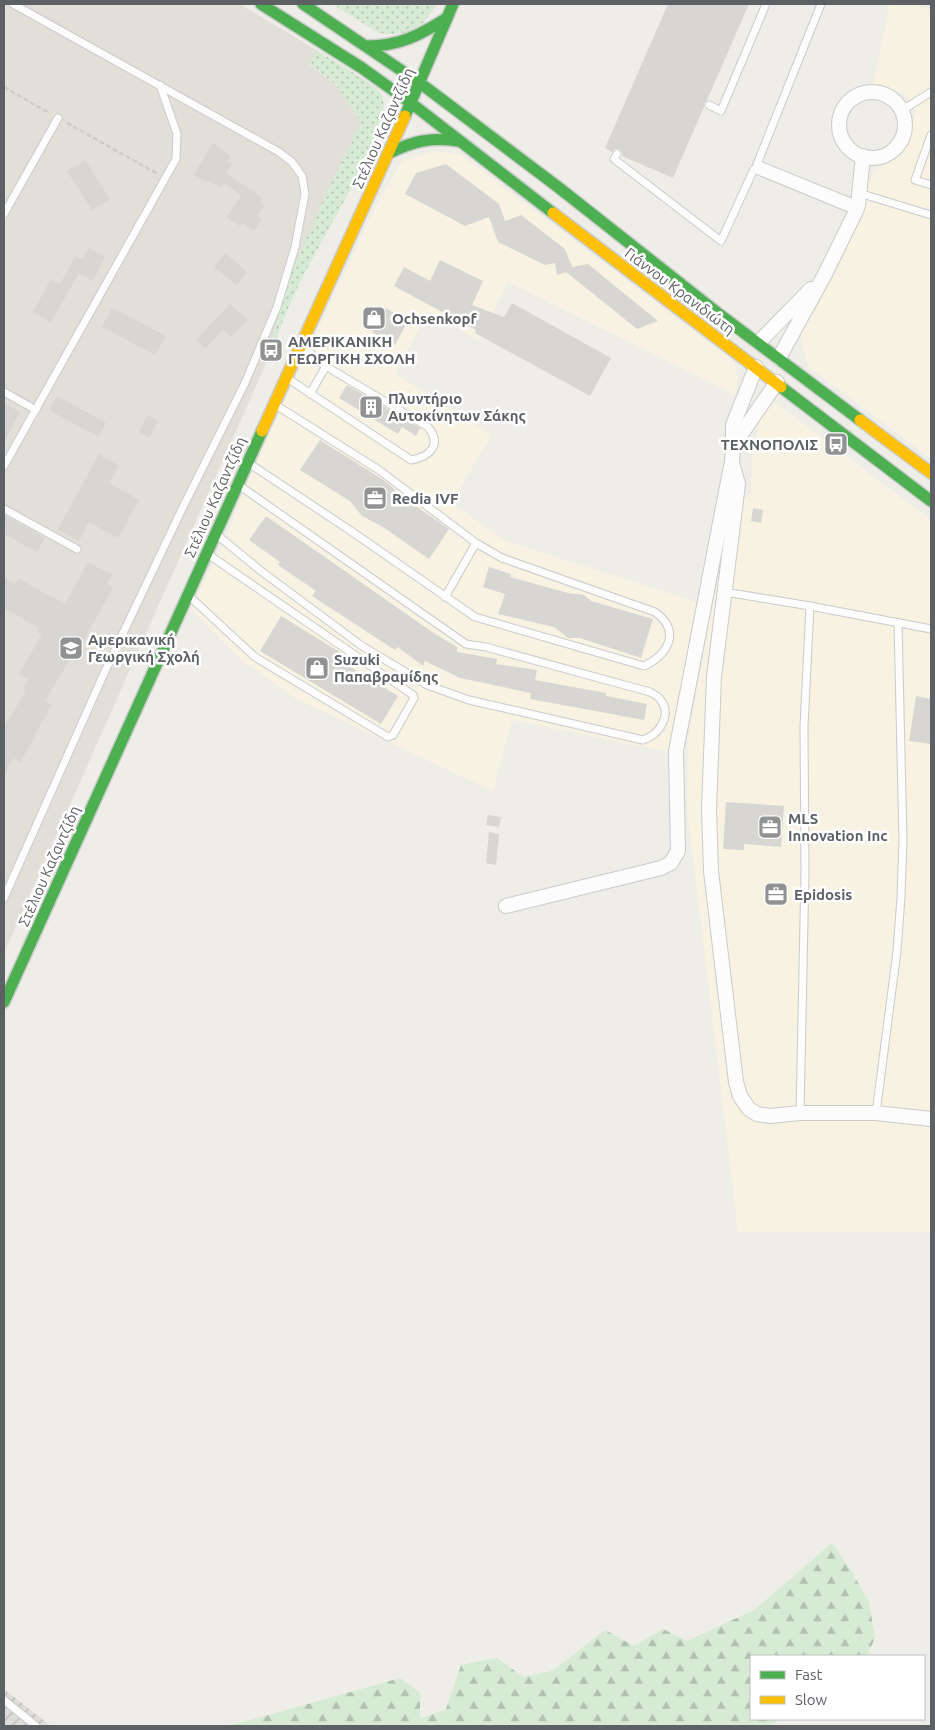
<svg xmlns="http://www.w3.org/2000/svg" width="935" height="1730" viewBox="0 0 935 1730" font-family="Ubuntu,sans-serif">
<defs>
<pattern id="industrial-furrows" width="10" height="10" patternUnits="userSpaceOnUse" patternTransform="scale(1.25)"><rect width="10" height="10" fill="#dfddd9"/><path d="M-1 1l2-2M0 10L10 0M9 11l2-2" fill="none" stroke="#b8b7b4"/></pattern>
<pattern id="grass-dots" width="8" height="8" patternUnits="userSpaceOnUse" patternTransform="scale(1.25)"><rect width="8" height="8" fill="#d6ead4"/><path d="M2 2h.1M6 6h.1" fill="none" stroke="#b1c1b0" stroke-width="1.8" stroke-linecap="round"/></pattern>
<pattern id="forest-firs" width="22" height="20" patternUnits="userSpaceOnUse" patternTransform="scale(1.25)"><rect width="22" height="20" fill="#d6ead4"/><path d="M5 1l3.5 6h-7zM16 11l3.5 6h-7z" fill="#b1c1b0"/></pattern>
</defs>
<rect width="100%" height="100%" fill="#eeede8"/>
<g fill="#f7f2e2">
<path d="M890 4H914L931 11V459L809 367 803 351 801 333 836 272 860 218 866 187 874 172 899 155 916 112 907 95 873 84Z"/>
<path d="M435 151 461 155 732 360 735 365 738 377 735 395 508 282 479 341 428 311 396 374 492 435 451 503 507 541 696 602 670 752 512 720 493 791 296 699 240 659 190 608 219 553 256 462 374 210 402 161Z"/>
<path d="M775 402 931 520V1232H738L687 809 688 739 730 511 751 493 752 456 761 415Z"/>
</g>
<path fill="url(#industrial-furrows)" d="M4 1689 51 1726H4Z"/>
<path fill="#e1dfd8" d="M4 4H240L318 51 309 64 337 86 361 122 292 272 273 335 275 343 4 953Z"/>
<g fill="url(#grass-dots)">
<path d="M332 4H437L424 22 409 32 392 34 379 33Z"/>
<path d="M318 51C330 59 375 84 381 94 387 106 383 123 378 135 369 158 355 181 343 203 318 248 291 294 275 343L273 335 292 272 328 190 361 122 337 86 309 63Z"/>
</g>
<path fill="url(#forest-firs)" d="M832 1543 852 1572 869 1602 875 1638 867 1656H751V1719H782L766 1726H224L244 1722 400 1678 420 1693V1719L446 1709 461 1665 497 1658 523 1677 552 1671 605 1630 634 1646 663 1629 687 1641 754 1610Z"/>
<g fill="#d7d6d3">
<path d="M668 4H749L707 100 704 103V107L673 178 622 156V152L619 149H615L612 152 605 148Z"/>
<path d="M213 143 231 156 227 161 232 164 226 173 263 198 260 203 264 206 257 216 262 219 254 231 242 223 240 226 226 217 241 196 225 183 221 188 209 181 207 183 194 174Z"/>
<path d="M85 160 110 199 92 210 67 171Z"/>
<path d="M446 164 499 204 505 221 521 215 565 249 572 267 588 264 658 321 637 329 566 272 557 275 555 263 545 265 498 242 489 217 465 226 405 194 416 173Z"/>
<path d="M88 248 105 257 92 281 79 273 51 322 33 312 51 279 60 284 76 256 82 259Z"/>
<path d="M225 253 247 272 236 285 214 267Z"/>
<path d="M440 260 483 281 472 305 504 317 512 303 611 358 590 396 475 333 476 330 470 327 394 286 404 267 430 281Z"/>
<path d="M230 304 248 320 231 337 223 329 205 349 196 340Z"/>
<path d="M112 308 166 336 155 355 102 327Z"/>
<path d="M385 308 408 321 395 345 372 332Z"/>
<path d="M347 385 420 428 416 436 402 427 398 434 339 398Z"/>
<path d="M57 396 106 423 99 437 49 410Z"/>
<path d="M4 403 20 412 4 442Z"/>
<path d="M148 415 158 421 149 438 139 432Z"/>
<path d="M320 440 382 479 392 487 400 495 449 529 429 559 383 527 362 516 350 501 300 470Z"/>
<path d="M99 454 119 466 109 483 139 500 118 538 89 522 79 541 58 529Z"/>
<path d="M753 508 763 510 761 523 751 521Z"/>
<path d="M4 515 45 538 37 552 4 534Z"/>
<path d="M266 516 435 634 457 647V652L497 659 496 664 537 670 535 680 606 693V696L647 704 644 720 530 699 531 693 460 678 425 661 423 666 398 647 395 650 312 596 316 591 278 565 280 562 249 540Z"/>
<path d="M88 562 112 575 107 584 113 588 77 652 75 651 45 701 52 705 35 734 36 735 20 762 13 758 4 777V728L26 690 23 688 28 679 19 674 42 634 37 632 39 628 4 608V577L16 584 19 579 65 604Z"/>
<path d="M489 567 511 574 510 577 568 593 584 595 591 601 653 619 641 658 580 638H568L554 627 498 614 505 594 483 587Z"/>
<path d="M281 616 343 654 339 660 398 696 381 724 260 651Z"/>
<path d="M916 696 931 699V744L909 741Z"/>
<path d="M726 802 784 806 781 847 744 844V850L723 849Z"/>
<path d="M488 815 501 817 499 827 486 825Z"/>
<path d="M489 832 499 834 496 865 486 863Z"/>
</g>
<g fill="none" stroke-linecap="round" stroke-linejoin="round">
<g stroke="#cacbca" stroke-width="9">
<g id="lane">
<path d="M821 4 757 164 858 205"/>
<path d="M709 105 721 111 766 4"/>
<path d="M901 111 931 92"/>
<path d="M931 135 915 180 931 185"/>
<path d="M617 154 614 159 721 241 754 169 856 211"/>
<path d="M859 193 931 215"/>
<path d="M4 214 58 118"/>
<path d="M287 378 411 460C429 457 443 445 428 427L317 361 311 353 301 347"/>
<path d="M4 392 36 410"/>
<path d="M310 394 326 366"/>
<path d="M250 464 351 531 475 617 644 666C669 654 681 631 655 612L502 558 476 543 379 470 274 404"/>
<path d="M4 466 176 159 177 134 160 85"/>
<path d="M4 509 77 549"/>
<path d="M216 534 261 571 362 646 427 685 469 700 643 740C659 735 673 715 660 699 658 696 653 694 650 692L486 647 466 644 240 486"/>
<path d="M725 592 810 606 931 629"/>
<path d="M189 596 255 657 388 737 393 735 414 698 413 695 209 555"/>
<path d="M445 597 476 543"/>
<path d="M4 898 106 669 182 509 245 383 277 307 295 247 305 194 302 176 292 162 279 152 13 4"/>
<path d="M800 1113 805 872 804 726 810 606"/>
<path d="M876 1113 897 951 901 897 903 840 898 623"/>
<path d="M4 1700 36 1726"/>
</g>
</g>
<g stroke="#cacbca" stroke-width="16">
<g id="street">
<circle cx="872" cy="125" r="33"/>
<path d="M759 342 811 289"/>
<path d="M779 358 824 276 856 211 858 205 863 156"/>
<path d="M777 382 733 446 732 463 738 484 714 677 709 809 711 871 736 1082 740 1096 749 1109 757 1114 770 1116 800 1113H876L931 1119"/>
<path d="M733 446V425L756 367"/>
<path d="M506 906 661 868 671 863 678 851 676 751 731 466"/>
</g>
</g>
<g stroke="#cacbca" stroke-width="14">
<g id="fast">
<path d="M261 4 362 68 411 103 553 213"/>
<path d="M303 4 420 83 558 187 719 314 860 420"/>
<path d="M367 46C400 46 420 35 447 18"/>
<path d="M405 116 453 4"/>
<path d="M389 153C414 141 430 137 458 141"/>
<path d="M781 387 931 501"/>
<path d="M4 1002 262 431"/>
</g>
</g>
<g stroke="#cacbca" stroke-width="14">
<g id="slow">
<path d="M553 213 781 387"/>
<path d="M860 420 931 473"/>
<path d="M262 431 405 116"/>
</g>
</g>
<g stroke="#cacecb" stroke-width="2.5" stroke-dasharray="5 2.5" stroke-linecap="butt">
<path d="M4 87 49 113"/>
<path d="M67 123 158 174"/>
</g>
<use href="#lane" stroke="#fcfcfc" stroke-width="7"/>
<use href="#street" stroke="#fcfcfc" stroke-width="14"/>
<use href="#fast" stroke="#4caf50" stroke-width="11"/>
<use href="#slow" stroke="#ffc107" stroke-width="11"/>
</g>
<defs>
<g id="shop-square" transform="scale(1.25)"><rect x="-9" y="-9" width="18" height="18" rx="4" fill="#909294" stroke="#fff"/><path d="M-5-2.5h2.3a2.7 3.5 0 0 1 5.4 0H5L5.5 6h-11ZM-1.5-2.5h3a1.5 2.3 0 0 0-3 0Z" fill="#fff"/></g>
<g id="bus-square" transform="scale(1.25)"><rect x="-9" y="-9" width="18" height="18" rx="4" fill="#909294" stroke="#fff"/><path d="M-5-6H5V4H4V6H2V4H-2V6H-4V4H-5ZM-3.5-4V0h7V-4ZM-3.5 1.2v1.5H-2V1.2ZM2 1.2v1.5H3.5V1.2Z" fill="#fff"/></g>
<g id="building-square" transform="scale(1.25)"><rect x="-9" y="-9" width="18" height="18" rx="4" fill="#909294" stroke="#fff"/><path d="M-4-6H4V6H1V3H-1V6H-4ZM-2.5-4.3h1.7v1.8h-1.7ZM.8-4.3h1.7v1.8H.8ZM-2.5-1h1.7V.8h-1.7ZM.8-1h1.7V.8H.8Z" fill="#fff"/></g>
<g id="office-square" transform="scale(1.25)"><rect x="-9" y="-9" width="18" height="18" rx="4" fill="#909294" stroke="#fff"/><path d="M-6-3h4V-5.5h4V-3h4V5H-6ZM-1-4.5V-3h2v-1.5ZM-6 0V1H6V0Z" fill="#fff"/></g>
<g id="university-square" transform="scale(1.25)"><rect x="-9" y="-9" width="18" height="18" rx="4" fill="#909294" stroke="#fff"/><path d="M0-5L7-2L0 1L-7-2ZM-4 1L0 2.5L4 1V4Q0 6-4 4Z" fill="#fff"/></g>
</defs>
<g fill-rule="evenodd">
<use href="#shop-square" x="374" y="318"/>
<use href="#bus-square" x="271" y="350"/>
<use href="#building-square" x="371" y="407"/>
<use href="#bus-square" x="836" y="444"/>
<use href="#office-square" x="375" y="498"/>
<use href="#university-square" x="71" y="648"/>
<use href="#shop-square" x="317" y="668"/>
<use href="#office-square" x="770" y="827"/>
<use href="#office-square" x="776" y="894"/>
</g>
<g text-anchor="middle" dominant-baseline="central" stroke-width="5" stroke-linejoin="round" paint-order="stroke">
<g font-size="15" fill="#5d6166" stroke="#fff">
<text transform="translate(383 128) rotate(-66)">Στέλιου Καζαντζίδη</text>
<text transform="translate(680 291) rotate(37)">Γιάννου Κρανιδιώτη</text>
<text transform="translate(215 497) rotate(-66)">Στέλιου Καζαντζίδη</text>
<text transform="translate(49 866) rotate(-66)">Στέλιου Καζαντζίδη</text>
</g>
<g font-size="15" font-weight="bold" fill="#5d6166" stroke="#fff" text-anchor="start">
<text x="392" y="318">Ochsenkopf</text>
<text x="288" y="341">ΑΜΕΡΙΚΑΝΙΚΗ<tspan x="288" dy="17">ΓΕΩΡΓΙΚΗ ΣΧΟΛΗ</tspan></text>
<text x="388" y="398">Πλυντήριο<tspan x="388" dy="17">Αυτοκίνητων Σάκης</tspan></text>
<text x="818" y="444" text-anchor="end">ΤΕΧΝΟΠΟΛΙΣ</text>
<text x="392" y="498">Redia IVF</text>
<text x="88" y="639">Αμερικανική<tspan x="88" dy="17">Γεωργική Σχολή</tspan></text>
<text x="334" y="659">Suzuki<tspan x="334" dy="17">Παπαβραμίδης</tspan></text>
<text x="788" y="818">MLS<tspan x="788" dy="17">Innovation Inc</tspan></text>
<text x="794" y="894">Epidosis</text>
</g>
</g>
<rect width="935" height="1730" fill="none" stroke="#5d6166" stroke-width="10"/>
<rect x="750" y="1655" width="175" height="65" fill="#ffffff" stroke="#bec0c2"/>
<rect x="760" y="1671" width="25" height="8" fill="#4caf50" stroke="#bec0c2"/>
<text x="795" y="1680" font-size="15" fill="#5d6166">Fast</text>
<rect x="760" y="1696" width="25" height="8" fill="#ffc107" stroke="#bec0c2"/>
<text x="795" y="1705" font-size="15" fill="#5d6166">Slow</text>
</svg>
